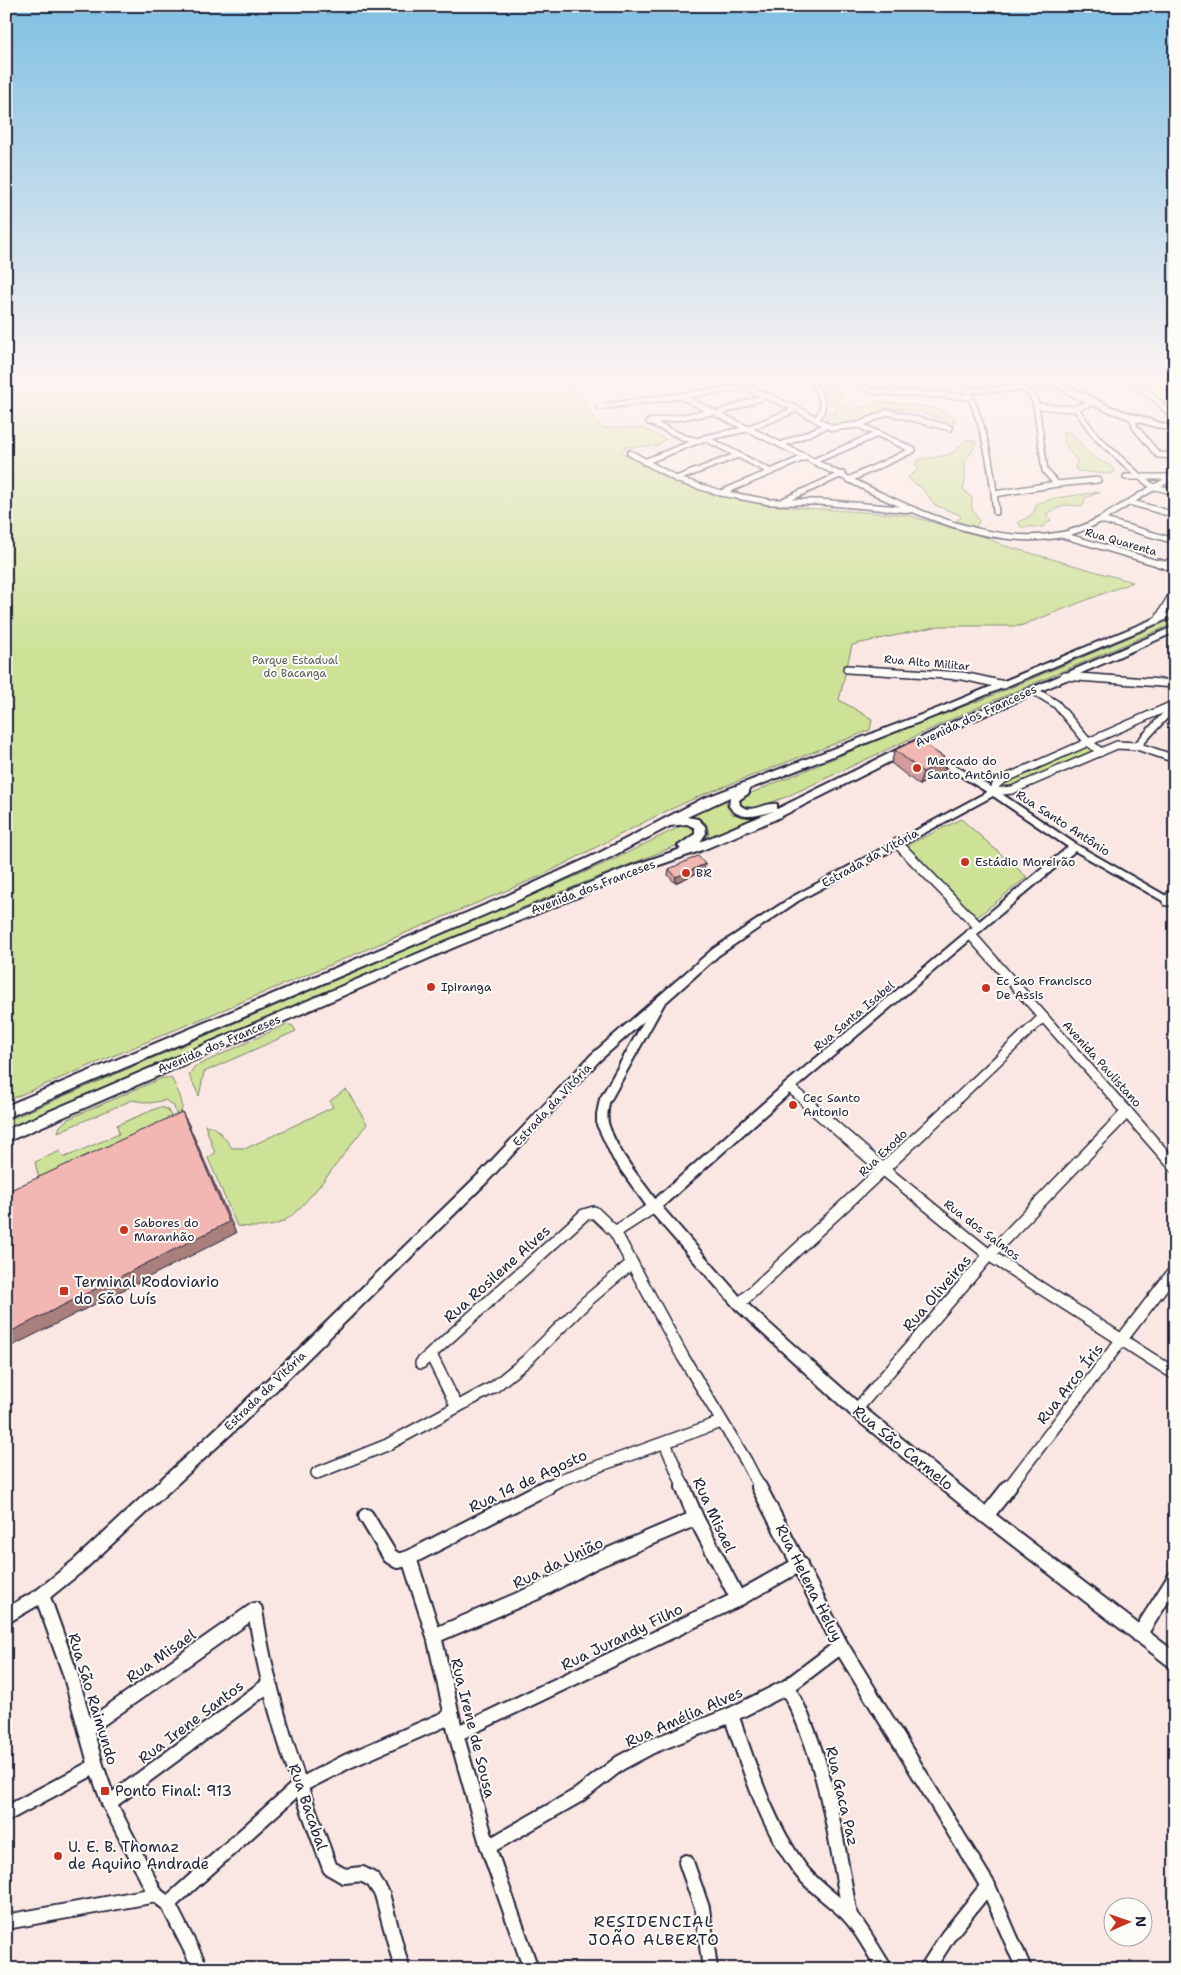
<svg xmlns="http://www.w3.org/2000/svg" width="1181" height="1975" viewBox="0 0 1181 1975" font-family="'Shantell Sans',sans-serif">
<rect width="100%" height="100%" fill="#fae7e3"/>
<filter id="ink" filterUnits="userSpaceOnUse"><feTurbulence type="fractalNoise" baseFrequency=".02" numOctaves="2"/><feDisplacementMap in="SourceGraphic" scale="10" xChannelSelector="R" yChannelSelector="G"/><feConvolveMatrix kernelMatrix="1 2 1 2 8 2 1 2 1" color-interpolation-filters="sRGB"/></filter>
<g filter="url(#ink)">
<g fill="#cde297" stroke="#788269">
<path d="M6 377H561L602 428H642L666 439 656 446 626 447 621 452 679 484 727 497 777 506 907 515 988 538 1002 545 1133 582 1020 626H939L852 645 839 700 872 719 870 730 702 795 656 816 541 876 6 1101Z"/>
<path d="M822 383H828L836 388 842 403 855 410 879 402 897 403 934 408 954 417 956 421 953 423C937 417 910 408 892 409 872 411 848 432 828 424L826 414 836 413 837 408 825 398 818 386Z"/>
<path d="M1063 431C1079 434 1080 447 1092 456 1101 463 1110 462 1115 472L1110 474 1077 471 1075 468 1077 461C1070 451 1061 443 1063 431Z"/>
<path d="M967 439 977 442 969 456 965 460V481L963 489 972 498V509L979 521 976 527 956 521 961 517 960 515 935 505 921 487 912 482 908 477 918 470 915 463 918 460 948 455 954 452Z"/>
<path d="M1100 492 1085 498 1083 506 1065 505 1046 514 1051 520 1043 527H1021L1018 522C1026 519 1036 514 1036 504L1055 498Z"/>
<path d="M1175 618V623L965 713 788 796 754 809 746 808 739 803 741 798 749 794 897 732 991 696Z"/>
<path d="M1087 747 1094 751 1004 791 998 787Z"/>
<path d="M725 798 727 807 732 814 756 818 705 841 709 833 706 823 697 818 685 816Z"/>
<path d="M961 819 1027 877 976 918 906 846Z"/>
<path d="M685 824 696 830V834L690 840 519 909 6 1129V1121L515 903 617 858Z"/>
<path d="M287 1024 293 1026 296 1031 204 1072 199 1096 189 1075 194 1067Z"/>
<path d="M162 1078H169L172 1079C177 1091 189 1107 177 1117L174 1106 165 1100 150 1103 132 1100 58 1132 60 1126 68 1119Z"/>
<path d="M346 1089 367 1124C350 1145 304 1212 282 1222 268 1229 253 1227 237 1226L208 1158 215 1153 205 1125C218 1126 224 1138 232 1148H247L333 1107 330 1101Z"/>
<path d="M160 1107 167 1109 171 1116 170 1119 39 1179 35 1162 60 1151 63 1158 119 1134 117 1125Z"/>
</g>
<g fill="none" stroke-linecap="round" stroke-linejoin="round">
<g stroke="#22223b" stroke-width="8">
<g id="minor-far4">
<path d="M817 377 814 384C820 395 828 407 817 418"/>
<path d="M846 377 872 391 971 397"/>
<path d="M921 377 962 379"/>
<path d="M960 377C984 417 992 466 996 512"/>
<path d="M1129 377 1160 403 1175 420"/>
<path d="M1157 377 1165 385 1175 390"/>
<path d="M1064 380 1079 377"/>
<path d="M1023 388 1032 396 1036 404 1045 471 1057 484"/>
<path d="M968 390 1023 388 1052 381"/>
<path d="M680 396C721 416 762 435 803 456 877 493 975 551 1060 535 1102 527 1136 493 1175 477"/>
<path d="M1036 406 1072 409 1092 403"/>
<path d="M599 407 744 387 797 409 832 428 859 425 888 412 950 428"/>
<path d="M1076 409 1097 438 1139 476 1152 486 1175 492"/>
<path d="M717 414 768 395"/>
<path d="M1133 419 1135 427 1158 455 1175 456"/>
<path d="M649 422 713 412"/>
<path d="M650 422 685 438 698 441"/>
<path d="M705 438 771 472"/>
<path d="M781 445 826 426"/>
<path d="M630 453 678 480 721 493 769 502H819L911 510"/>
<path d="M814 461 878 434"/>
<path d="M644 462 705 438 747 429 797 409"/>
<path d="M1126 477H1170"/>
<path d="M676 479 738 455"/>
<path d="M850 479 913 450 859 425"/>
<path d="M721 493 806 457"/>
<path d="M995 494 1057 484 1098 480"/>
<path d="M783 501 842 474"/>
<path d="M1129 502 1175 515"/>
<path d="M1101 520 1175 541"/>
<path d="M1062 535 1164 565"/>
<path d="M1169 565 1175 554"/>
</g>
</g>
<g stroke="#22223b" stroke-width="10">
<g id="minor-far3">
<path d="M1159 563 1175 568"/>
<path d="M1168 566 1169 563"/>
<path d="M1158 620 1175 591"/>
<path d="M847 669 963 676 1004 685"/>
<path d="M1064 676 1175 684"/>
<path d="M1033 690 1056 704 1088 742 1101 752"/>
<path d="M1175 704 1002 780 996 785 993 792 1012 790 1117 745 1137 746 1175 759"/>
<path d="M1137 746 1173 707"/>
</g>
</g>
<g stroke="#22223b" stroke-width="12">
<g id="minor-far2">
<path d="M897 843 979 927"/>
<path d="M1167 901 1175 891"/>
<path d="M970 934 1120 1104"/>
<path d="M789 1087 809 1104"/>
<path d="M952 1104 1043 1017"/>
</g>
</g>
<g stroke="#22223b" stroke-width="14">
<g id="minor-far1">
<path d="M807 1103 884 1170 989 1255 1175 1374"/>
<path d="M1119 1103 1175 1167"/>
<path d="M615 1232 654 1207"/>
<path d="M739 1304 954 1103"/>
<path d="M431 1355 457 1407"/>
<path d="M421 1363 584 1215 594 1212 615 1232 683 1357 746 1461 760 1488"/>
<path d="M856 1410 989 1255 1127 1112"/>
<path d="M665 1443 684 1488"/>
<path d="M317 1473 387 1445 494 1387 526 1361 587 1301 632 1263"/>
<path d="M545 1488 560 1480 721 1422"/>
<path d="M1008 1488 1175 1270"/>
</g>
</g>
<g stroke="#22223b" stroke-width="18">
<g id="minor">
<path d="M683 1487 696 1518 738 1599"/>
<path d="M759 1487 841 1646 988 1886 1024 1969"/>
<path d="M366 1516 390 1556 398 1561 409 1558 434 1636 456 1734 488 1847 531 1969"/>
<path d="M986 1516 1009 1487"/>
<path d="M409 1558 547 1487"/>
<path d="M42 1595 70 1673 96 1766 109 1803 156 1895 168 1904 201 1969"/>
<path d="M1139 1635 1175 1578"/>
<path d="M434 1636 537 1592 593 1562 696 1518"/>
<path d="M787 1687C826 1756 836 1839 850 1916"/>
<path d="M731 1715C750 1769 765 1821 799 1868 813 1887 833 1899 849 1915 862 1929 874 1953 885 1969"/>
<path d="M86 1729 255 1610C268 1700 298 1783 330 1868L344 1876 362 1874 373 1880 382 1894 402 1969"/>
<path d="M456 1734 738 1599 800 1564"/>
<path d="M109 1803 268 1685"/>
<path d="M6 1814 96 1766"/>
<path d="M488 1847 579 1795 620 1763 650 1747 731 1715 787 1687 841 1646"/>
<path d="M686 1862 702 1908 710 1969"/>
<path d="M168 1904 299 1786 348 1761 452 1716"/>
<path d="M6 1922 156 1895"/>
<path d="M927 1969 948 1936 988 1886"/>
</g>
</g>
<g stroke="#22223b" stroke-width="4">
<path id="tertiary" d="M934 753 996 790 1077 845 1175 901V908L1075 851 793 1090 662 1207 743 1300 861 1405 991 1511 1175 1652V1669L1170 1667 981 1521 851 1415 735 1308 650 1211 613 1159 597 1125V1114L600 1099 644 1021 599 1061 487 1182 244 1422 84 1570 47 1600 6 1624V1608L37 1590 74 1560 234 1412 479 1174 591 1055 713 949 792 897 987 792 931 758 930 756ZM993 796 1068 847 785 1084 655 1199C639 1176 618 1153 609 1126 606 1118 608 1110 609 1103L664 1004 719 955 798 901Z"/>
</g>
<g stroke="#22223b" stroke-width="4">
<g id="primary">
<path d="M1043 377H1051L1111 407 1175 428V432C1135 422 1075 403 1043 377Z"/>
<path d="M1175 610V616L945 712 749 789V793L739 800 740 805C751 815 765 802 777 804V809L955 721 1175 626V632L963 725 774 820 700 851 639 872 455 947 6 1142V1130L447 941 631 866 681 849 678 846 695 834V828L687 824 670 826 609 858 510 904 6 1118V1106L502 898 601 852 702 799 939 708ZM730 797 729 806C739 821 757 816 773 811L700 842 706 833 705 826 698 819 687 817Z"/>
</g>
</g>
<use href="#minor-far4" stroke="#fdfcf7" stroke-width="5"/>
<use href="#minor-far3" stroke="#fdfcf7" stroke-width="7"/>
<use href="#minor-far2" stroke="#fdfcf7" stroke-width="9"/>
<use href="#minor-far1" stroke="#fdfcf7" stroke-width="11"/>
<use href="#minor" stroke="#fdfcf7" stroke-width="14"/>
<use href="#tertiary" fill="#fdfcf7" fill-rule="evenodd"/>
<use href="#primary" fill="#fdfcf7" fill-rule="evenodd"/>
</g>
<g fill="#d19d9a" stroke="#22223b">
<path d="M895 750 943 773 919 785 891 763Z"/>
<path d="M705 864 704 870 675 883 668 875 669 869Z"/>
</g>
<g fill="#aa807d" stroke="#22223b">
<path d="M947 760 943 773 919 785 923 772Z"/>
<path d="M705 864 704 870 675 883 676 877Z"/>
<path d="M182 1112 188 1123 236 1233 6 1349V1334Z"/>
</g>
<g fill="#f3b7b3" stroke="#22223b">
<path d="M918 739 947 760 923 772 895 750Z"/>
<path d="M698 856 705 864 676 877 669 869Z"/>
<path d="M182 1112 229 1222 6 1334V1192Z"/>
</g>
</g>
<linearGradient id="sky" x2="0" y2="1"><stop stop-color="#7fc0e3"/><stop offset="0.58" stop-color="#fdf4f2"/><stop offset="1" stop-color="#fdf4f2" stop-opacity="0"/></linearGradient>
<rect width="1181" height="654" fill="url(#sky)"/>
<g fill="#c8321e" stroke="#fdfcf7" stroke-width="2">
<circle cx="917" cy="768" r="5"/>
<circle cx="965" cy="862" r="5"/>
<circle cx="686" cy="873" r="5"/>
<circle cx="431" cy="987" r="5"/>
<circle cx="986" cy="988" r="5"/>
<circle cx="793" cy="1105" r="5"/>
<circle cx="124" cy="1230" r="5"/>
<rect x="59" y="1286" width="10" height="10" rx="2.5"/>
<rect x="100" y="1786" width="10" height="10" rx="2.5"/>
<circle cx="58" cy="1856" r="5"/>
</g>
<g text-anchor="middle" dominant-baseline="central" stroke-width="4" stroke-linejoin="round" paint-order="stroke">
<g font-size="11" fill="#22223b" stroke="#fdfcf7">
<text transform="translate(1121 542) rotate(16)">Rua Quarenta</text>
<text transform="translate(927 663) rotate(5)">Rua Alto Militar</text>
</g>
<g font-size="11" fill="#555c57" stroke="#fdfcf7">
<text x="295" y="660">Parque Estadual<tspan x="295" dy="13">do Bacanga</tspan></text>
</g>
<g font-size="12" fill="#22223b" stroke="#fdfcf7">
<text transform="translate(976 716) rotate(-25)">Avenida dos Franceses</text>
<text transform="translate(1063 823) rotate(33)">Rua Santo Antônio</text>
<text transform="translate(870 858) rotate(-29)">Estrada da Vitória</text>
<text transform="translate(593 887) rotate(-21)">Avenida dos Franceses</text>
<text transform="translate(854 1016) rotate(-40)">Rua Santa Isabel</text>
<text transform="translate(219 1044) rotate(-23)">Avenida dos Franceses</text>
<text transform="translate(1102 1064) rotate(48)">Avenida Paulistano</text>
<text transform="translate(552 1105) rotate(-47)">Estrada da Vitória</text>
<text transform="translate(883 1153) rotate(-44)">Rua Exodo</text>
<text transform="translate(982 1230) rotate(37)">Rua dos Salmos</text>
<text transform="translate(265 1391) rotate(-44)">Estrada da Vitória</text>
</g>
<g font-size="12" fill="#22223b" stroke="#fdfcf7" text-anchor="start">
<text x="927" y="761">Mercado do<tspan x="927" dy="14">Santo Antônio</tspan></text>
<text x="975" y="862">Estádio Moreirão</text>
<text x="696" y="873">BR</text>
<text x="996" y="981">Ec Sao Francisco<tspan x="996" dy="14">De Assis</tspan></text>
<text x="441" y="987">Ipiranga</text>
<text x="803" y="1098">Cec Santo<tspan x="803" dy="14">Antonio</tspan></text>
<text x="134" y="1223">Sabores do<tspan x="134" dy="14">Maranhão</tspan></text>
</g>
<g font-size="15" fill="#22223b" stroke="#fdfcf7">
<text transform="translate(497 1274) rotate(-42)">Rua Rosilene Alves</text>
<text transform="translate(937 1293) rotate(-49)">Rua Oliveiras</text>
<text transform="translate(1070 1384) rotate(-52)">Rua Arco Íris</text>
<text transform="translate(903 1448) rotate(39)">Rua São Carmelo</text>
<text transform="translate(528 1481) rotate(-25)">Rua 14 de Agosto</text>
<text transform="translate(714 1515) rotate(65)">Rua Misael</text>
<text transform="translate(558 1563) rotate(-26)">Rua da União</text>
<text transform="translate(809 1583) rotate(63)">Rua Helena Heluy</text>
<text transform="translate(622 1637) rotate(-26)">Rua Jurandy Filho</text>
<text transform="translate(161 1656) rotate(-35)">Rua Misael</text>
<text transform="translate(93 1699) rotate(73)">Rua São Raimundo</text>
<text transform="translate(684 1717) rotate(-24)">Rua Amélia Alves</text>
<text transform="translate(191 1722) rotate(-37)">Rua Irene Santos</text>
<text transform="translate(473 1728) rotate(76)">Rua Irene de Sousa</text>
<text transform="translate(842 1796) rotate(77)">Rua Gaca Paz</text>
<text transform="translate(308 1807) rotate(71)">Rua Bacabal</text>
</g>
<g font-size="15" fill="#22223b" stroke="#fdfcf7" text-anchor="start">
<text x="74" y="1282">Terminal Rodoviario<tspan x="74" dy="17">do São Luís</tspan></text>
<text x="115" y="1791">Ponto Final: 913</text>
<text x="68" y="1847">U. E. B. Thomaz<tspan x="68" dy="17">de Aquino Andrade</tspan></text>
</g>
<g font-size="16" letter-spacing="1" fill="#22223b" stroke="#fdfcf7">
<text x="654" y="1921">RESIDENCIAL<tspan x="654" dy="18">JOÃO ALBERTO</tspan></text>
</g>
</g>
<rect width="1181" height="1975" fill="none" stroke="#fdfcf7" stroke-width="25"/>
<rect x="12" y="12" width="1156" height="1950" fill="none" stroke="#22223b" stroke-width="2" filter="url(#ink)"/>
<g transform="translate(1128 1922) rotate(88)"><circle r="24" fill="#fdfcf7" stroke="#a5a5ac"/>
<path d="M0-4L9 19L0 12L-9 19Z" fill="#c8321e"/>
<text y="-8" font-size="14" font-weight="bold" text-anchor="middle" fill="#22223b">N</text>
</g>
</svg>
